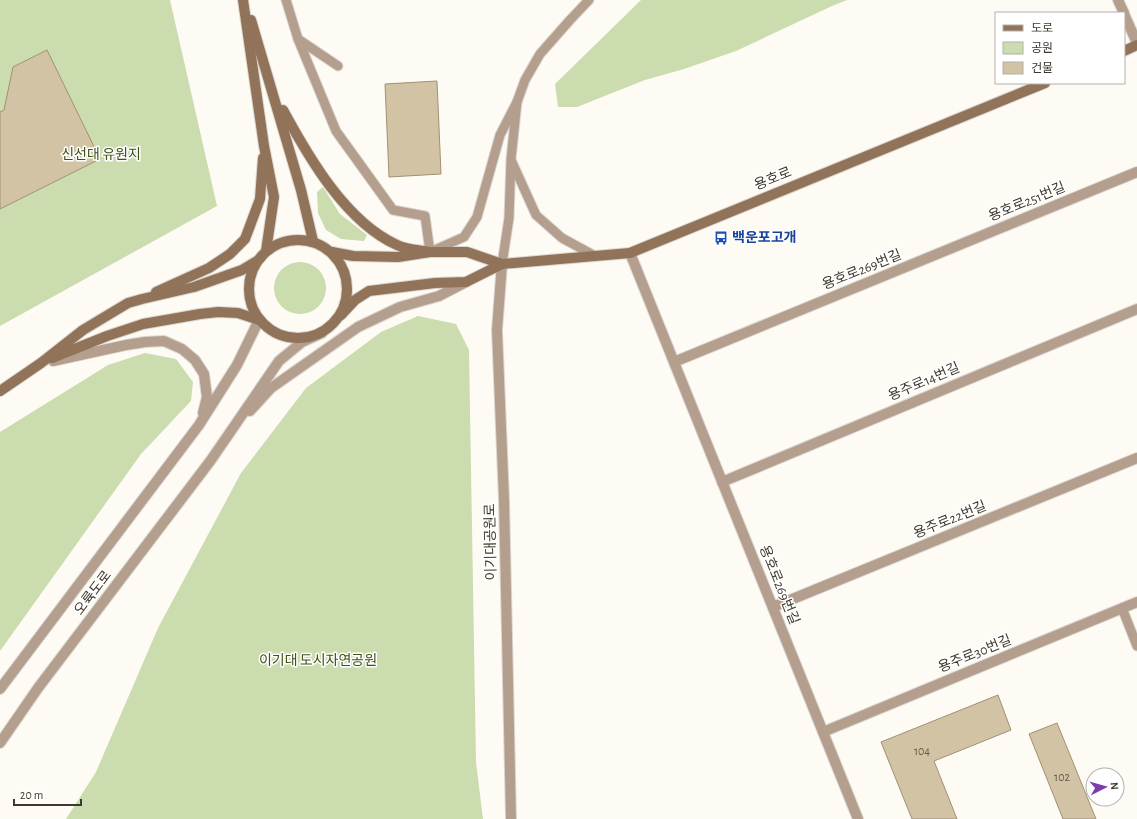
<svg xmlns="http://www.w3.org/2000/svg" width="1137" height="819" viewBox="0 0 1137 819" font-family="'Alegreya Sans','Noto Sans KR',sans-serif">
<rect width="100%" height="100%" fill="#fefbf5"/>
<g fill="#cbdcaf">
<path d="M0 0H170L217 206 0 326Z"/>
<path d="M641 0H847L832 6 736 51 684 69 645 80 577 107H558L555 84Z"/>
<path d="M323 187 340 214 367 235 364 241 341 239 326 230 318 213 317 192Z"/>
<circle cx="300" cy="288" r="26"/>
<path d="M418 316 456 324 469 350 476 762 483 819H66L96 772 158 628 241 473 306 388 381 332Z"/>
<path d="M145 353 176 359 193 382 191 401 141 454 0 651V432L108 365Z"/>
</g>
<g fill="#d3c3a5" stroke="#a09175">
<path d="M47 50 100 159 0 209V112L4 110 13 67Z"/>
<path d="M437 81 441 174 389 177 385 84Z"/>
<path d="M998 695 1011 730 934 761 957 819H912L881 742Z"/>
<path d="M1057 723 1096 819H1063L1029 734Z"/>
</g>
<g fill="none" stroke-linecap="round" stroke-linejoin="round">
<g stroke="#dcd8d1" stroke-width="11">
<g id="service">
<path d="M286 0 298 39 338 66"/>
<path d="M298 39 336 131 393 210 425 216 430 252 464 237 477 217 500 135 517 102"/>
<path d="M512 162 536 215 562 238 595 256"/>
<path d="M502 264 509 218 511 159 517 102 525 80 540 54 570 20 589 0"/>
<path d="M1122 608 1137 646"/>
</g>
</g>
<g stroke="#dcd8d1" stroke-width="12">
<g id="minor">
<path d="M1118 0 1124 13"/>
<path d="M1124 14 1137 43"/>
<path d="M630 253 858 819"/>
<path d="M53 361 126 345 145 342 164 341 182 349 195 360 204 374 207 397 203 413"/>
<path d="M674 362 1137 172"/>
<path d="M250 411 271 388 358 327 400 307 439 296 466 282"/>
<path d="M722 482 1137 309"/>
<path d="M773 607 1137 458"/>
<path d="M0 689 199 425 237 365 259 320"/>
<path d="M823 732 1137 602"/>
<path d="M0 743 38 688 211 460 279 361 302 342 322 333"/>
</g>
</g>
<g stroke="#dcd8d1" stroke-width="12">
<path id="tertiary" d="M502 264 497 330 504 500 511 819"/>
</g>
<g stroke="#dcd8d1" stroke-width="12">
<g id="secondary">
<path d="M243 0 264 146 274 197 266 251"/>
<path d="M251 20 301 190 313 241"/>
<path d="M1124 51 1137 45"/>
<path d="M283 110C309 158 346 222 397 245 407 250 420 250 430 252"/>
<circle cx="298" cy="289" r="49"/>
<path d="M332 252 353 256 398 257 430 252H467L502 264"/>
<path d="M156 292 209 268 230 254 245 239 260 199 263 158"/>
<path d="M341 315 355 300 369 291 435 283 466 282 502 264 630 253 1045 83"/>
<path d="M52 358 107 336 143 324 200 314 218 312 238 313 259 320"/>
<path d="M0 391 41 363 83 330 128 303 142 299 194 287 242 270 257 261"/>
</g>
</g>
<use href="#service" stroke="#b49f8e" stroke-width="9"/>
<use href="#minor" stroke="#b49f8e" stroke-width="10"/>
<use href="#tertiary" stroke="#b49f8e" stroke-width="10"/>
<use href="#secondary" stroke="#91735a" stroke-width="10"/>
</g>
<defs>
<g id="bus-bare" transform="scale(1.08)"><path d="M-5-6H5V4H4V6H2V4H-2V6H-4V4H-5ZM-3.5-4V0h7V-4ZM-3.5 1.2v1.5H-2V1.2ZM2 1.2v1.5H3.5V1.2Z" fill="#1a4fb4" stroke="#fff" stroke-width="2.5" paint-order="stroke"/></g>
</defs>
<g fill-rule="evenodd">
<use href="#bus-bare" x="721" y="238"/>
</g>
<g text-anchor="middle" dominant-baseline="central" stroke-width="3" stroke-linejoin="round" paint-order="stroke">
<g font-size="12" fill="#645b4a">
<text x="922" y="751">104</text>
<text x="1062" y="777">102</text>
</g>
<g font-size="14" fill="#405117" stroke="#fff">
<text x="101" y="155">신선대 유원지</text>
<text x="318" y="661">이기대 도시자연공원</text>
</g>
<g font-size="14" fill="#3f382c" stroke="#fff">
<text transform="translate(773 179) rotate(-22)">용호로</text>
<text transform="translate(1027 202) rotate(-22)">용호로251번길</text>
<text transform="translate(862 270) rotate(-22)">용호로269번길</text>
<text transform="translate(924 382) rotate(-23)">용주로14번길</text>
<text transform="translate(950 520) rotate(-22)">용주로22번길</text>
<text transform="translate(491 542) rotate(-91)">이기대공원로</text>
<text transform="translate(779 585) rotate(68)">용호로269번길</text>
<text transform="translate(93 593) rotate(-53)">오륙도로</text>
<text transform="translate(975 654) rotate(-22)">용주로30번길</text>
</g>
<g font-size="14" font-weight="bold" fill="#164399" stroke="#fff" text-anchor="start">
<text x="732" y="238">백운포고개</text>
</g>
</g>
<rect x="995" y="12" width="130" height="72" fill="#ffffff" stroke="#b2afab"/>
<rect x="1003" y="25" width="20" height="6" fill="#91735a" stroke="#b2afab"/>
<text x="1031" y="32" font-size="12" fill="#3f382c">도로</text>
<rect x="1003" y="42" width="20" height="12" fill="#cbdcaf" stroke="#b2afab"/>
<text x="1031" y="52" font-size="12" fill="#3f382c">공원</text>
<rect x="1003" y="62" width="20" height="12" fill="#d3c3a5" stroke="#b2afab"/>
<text x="1031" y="72" font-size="12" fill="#3f382c">건물</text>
<g transform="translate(1105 787) rotate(84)"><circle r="19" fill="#ffffff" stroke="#b2afab"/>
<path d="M0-3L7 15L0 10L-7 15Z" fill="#7e3cb1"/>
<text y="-6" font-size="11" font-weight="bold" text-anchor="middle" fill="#3f382c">N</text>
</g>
<path d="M14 799v6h67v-6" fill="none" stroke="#3f382c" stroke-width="2"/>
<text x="20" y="799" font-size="12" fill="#3f382c" stroke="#ffffff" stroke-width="3" paint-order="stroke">20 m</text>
</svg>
